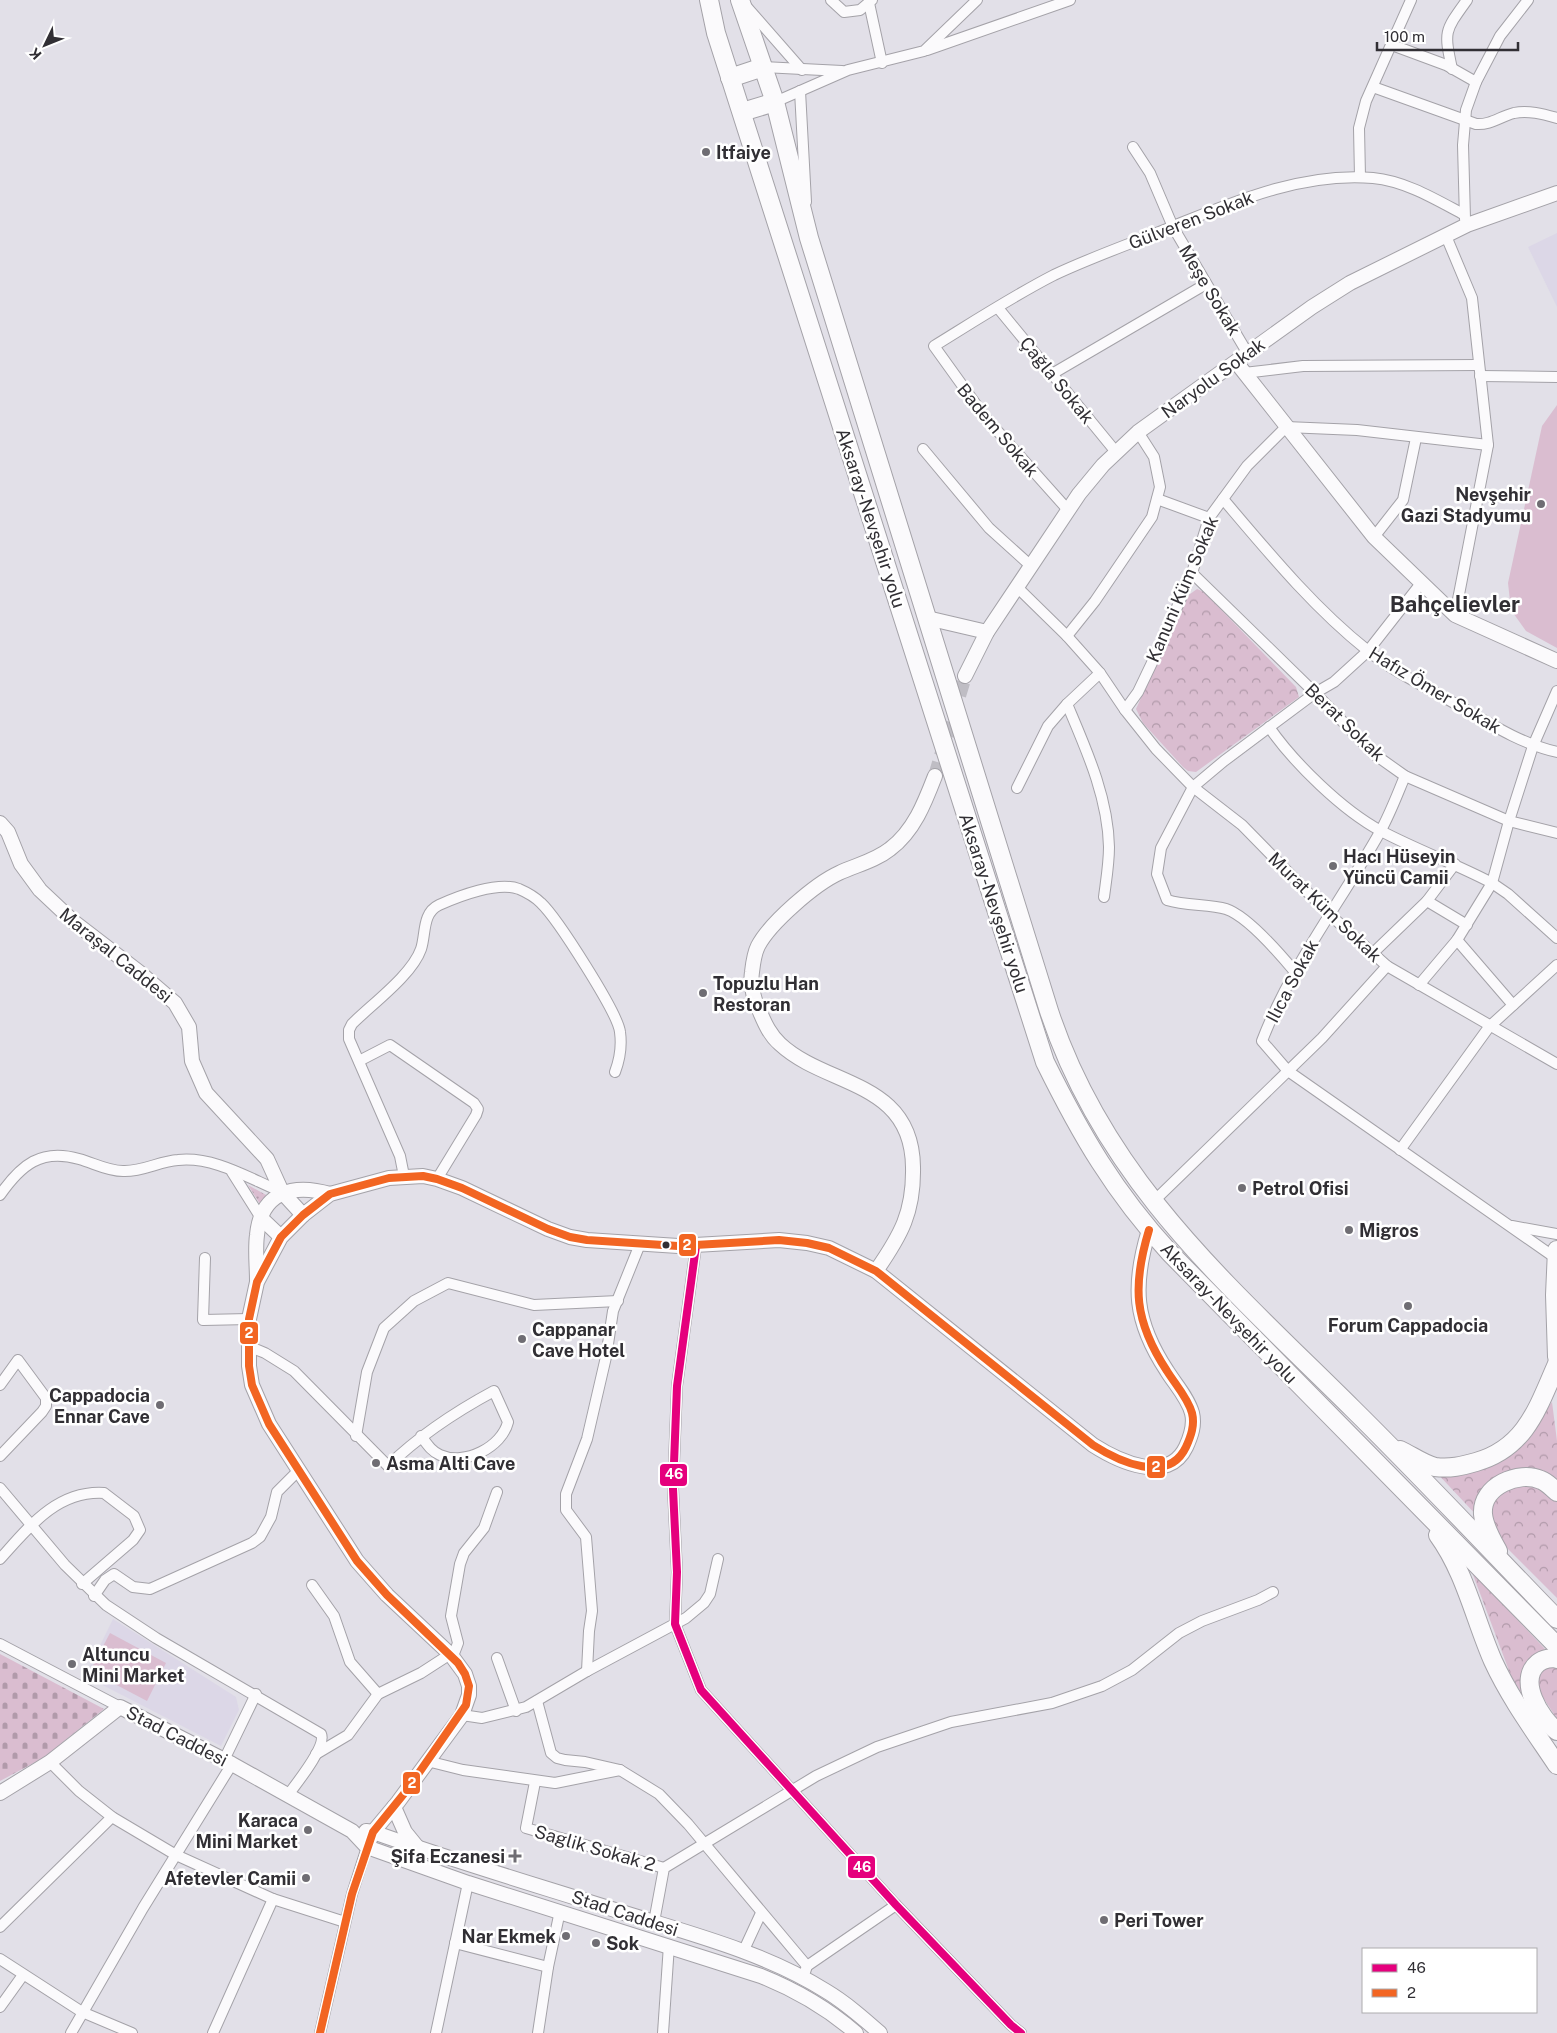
<svg xmlns="http://www.w3.org/2000/svg" width="1557" height="2033" viewBox="0 0 1557 2033" font-family="'Public Sans',sans-serif">
<defs>
<pattern id="grass-dots" width="8" height="8" patternUnits="userSpaceOnUse" patternTransform="scale(1.25)"><rect width="8" height="8" fill="#dabdd0"/><path d="M2 2h.1M6 6h.1" fill="none" stroke="#b19aaa" stroke-width="1.8" stroke-linecap="round"/></pattern>
<pattern id="forest-crowns" width="20" height="18" patternUnits="userSpaceOnUse" patternTransform="scale(1.25)"><rect width="20" height="18" fill="#dabdd0"/><path d="M2 6a3 3 0 1 1 6 0M12 15a3 3 0 1 1 6 0" fill="none" stroke="#b19aaa"/></pattern>
<pattern id="cemetery-stones" width="16" height="16" patternUnits="userSpaceOnUse" patternTransform="scale(1.25)"><rect width="16" height="16" fill="#dabdd0"/><path d="M2 7V4a2 2 0 0 1 4 0v3zM10 15v-3a2 2 0 0 1 4 0v3z" fill="#b19aaa"/></pattern>
</defs>
<rect width="100%" height="100%" fill="#e2e0e8"/>
<g fill="#dcd7e7">
<path d="M1557 233V307L1528 247Z"/>
<path d="M113 1619 236 1697 239 1710 221 1746 85 1676Z"/>
</g>
<path fill="url(#grass-dots)" d="M248 1185 268 1196 260 1204Z"/>
<g fill="url(#forest-crowns)">
<path d="M1197 589 1204 592 1296 687 1299 697 1196 772 1188 771 1183 767 1143 723 1136 709 1186 597Z"/>
<path d="M1552 1402 1557 1441V1479C1539 1470 1527 1468 1507 1472L1480 1519 1434 1470 1524 1438Z"/>
<path d="M1512 1483 1538 1485 1557 1500V1598L1496 1537 1492 1516 1493 1503Z"/>
<path d="M1472 1572 1545 1649 1533 1655 1523 1676 1534 1713 1511 1676Z"/>
<path d="M1548 1665 1557 1668V1719L1537 1688V1672Z"/>
</g>
<path fill="url(#cemetery-stones)" d="M0 1654 104 1709 43 1758 0 1781Z"/>
<g fill="#dabdd0">
<path d="M1557 405V648L1526 631 1511 610 1508 583 1542 426Z"/>
<path d="M110 1633 166 1663 147 1701 90 1671Z"/>
</g>
<g fill="none" stroke-linecap="round" stroke-linejoin="round">
<path stroke="#bfbdc4" stroke-width="14" stroke-dasharray="14 7" stroke-linecap="butt" d="M935 776 965 676"/>
<g stroke="#a4a2a8" stroke-width="12">
<g id="street">
<path d="M831 0 844 12 860 10 872 0"/>
<path d="M869 3 882 63"/>
<path d="M745 5 802 70"/>
<path d="M1392 45 1446 65 1476 82"/>
<path d="M927 50 1070 0"/>
<path d="M763 67 842 71"/>
<path d="M1452 69C1444 31 1444 32 1467 0"/>
<path d="M1373 87 1476 124C1491 125 1499 117 1514 113 1528 110 1543 114 1557 118"/>
<path d="M800 91 806 202"/>
<path d="M775 102 848 70 924 51 977 0"/>
<path d="M1133 147 1150 173 1173 227 1248 354"/>
<path d="M1360 177 1359 128 1366 101 1411 0"/>
<path d="M1465 219 1463 145 1466 110 1476 82 1500 36 1528 0"/>
<path d="M1446 236 1472 298 1488 445 1455 615"/>
<path d="M998 308 1116 452"/>
<path d="M1244 373 1303 366 1478 365"/>
<path d="M1052 374 1206 284"/>
<path d="M1480 376 1557 377"/>
<path d="M923 449 989 528 1031 566"/>
<path d="M1157 499 1209 518"/>
<path d="M1223 499C1268 552 1313 607 1367 650 1395 673 1430 689 1461 707 1492 725 1522 744 1557 752"/>
<path d="M1068 510 985 417 934 346C973 322 1013 296 1054 275 1094 256 1136 242 1176 225 1238 200 1305 172 1373 178 1405 181 1435 199 1463 214"/>
<path d="M1374 537 1403 500 1416 438"/>
<path d="M1192 573 1315 693 1374 754 1405 776 1509 821 1557 833"/>
<path d="M1017 587 1067 636 1100 673 1125 710 1156 749 1193 787 1242 825 1329 914 1387 966 1557 1064"/>
<path d="M1067 636 1095 601 1152 517 1160 487 1154 457 1138 432"/>
<path d="M1067 704C1086 749 1108 797 1109 847 1109 864 1106 881 1104 897"/>
<path d="M1125 710 1138 692 1160 646 1192 573 1209 518 1247 466 1286 427 1357 430 1488 445"/>
<path d="M1269 727C1294 763 1342 810 1381 831 1417 850 1456 864 1492 883L1508 894 1557 938"/>
<path d="M1405 776C1397 795 1390 814 1380 832 1341 902 1291 965 1262 1041L1288 1071 1557 1259"/>
<path d="M1017 788 1048 726 1067 704 1100 673"/>
<path d="M1427 901 1467 925"/>
<path d="M1457 940 1513 1005"/>
<path d="M1372 954 1427 901 1455 864"/>
<path d="M1295 972C1280 954 1247 916 1226 909 1210 904 1186 906 1167 900L1157 874 1161 848 1193 787 1224 761 1315 693 1334 682 1368 651 1422 582"/>
<path d="M1419 985 1457 940 1492 883 1509 821 1533 746 1557 691"/>
<path d="M359 1061 390 1045 474 1103 478 1109 476 1115 437 1179"/>
<path d="M1400 1150 1489 1027 1557 965"/>
<path d="M232 1172 261 1218"/>
<path d="M404 1176 400 1156 349 1039V1030L352 1024C372 1004 412 975 421 949 426 934 422 913 439 905 459 896 498 881 519 889 526 892 536 898 541 903 557 918 618 1013 620 1032 622 1047 620 1059 615 1072"/>
<path d="M0 1195C21 1165 41 1148 79 1159 94 1163 107 1171 123 1171 142 1172 160 1161 178 1160 214 1156 250 1179 282 1192"/>
<path d="M1153 1202 1322 1038 1387 966"/>
<path d="M1512 1226 1557 1234"/>
<path d="M696 1246 677 1386 673 1489 677 1572 675 1624 701 1690 896 1905 1011 2025 1021 2033"/>
<path d="M205 1258 203 1320 249 1319"/>
<path d="M248 1346 265 1353 294 1371 388 1466C420 1435 455 1412 494 1391L508 1422C502 1447 465 1466 440 1455 431 1451 427 1444 421 1436"/>
<path d="M0 1385 18 1360 46 1398V1406L42 1412 0 1456"/>
<path d="M356 1436 367 1372 384 1328 414 1301 448 1283 534 1305 618 1301"/>
<path d="M0 1488 65 1565 106 1605 156 1638 321 1734C327 1746 296 1784 288 1795"/>
<path d="M0 1559C28 1528 57 1490 104 1493L134 1516 140 1530 133 1540 82 1584"/>
<path d="M312 1585 334 1616 350 1662 378 1694"/>
<path d="M94 1596 105 1580 114 1574 133 1587 150 1589 252 1543 260 1537 271 1517 277 1492 299 1470"/>
<path d="M0 1644 120 1707"/>
<path d="M497 1658 516 1711"/>
<path d="M587 1671 589 1631 592 1611 586 1537 566 1510V1494L587 1439 606 1357 613 1311 640 1244"/>
<path d="M537 1701 551 1753 557 1758 565 1760 585 1762 620 1770 659 1794 688 1824 807 1966"/>
<path d="M462 1715 482 1718 526 1707 587 1671 686 1618 704 1603 710 1594 718 1559"/>
<path d="M316 1754 348 1735 378 1694 421 1673 455 1651 458 1643 451 1616 460 1564 464 1553 484 1528 497 1492"/>
<path d="M224 1760 256 1694"/>
<path d="M427 1761 463 1770 555 1783 620 1770"/>
<path d="M50 1762 79 1791 112 1817 176 1855 273 1899 345 1922"/>
<path d="M535 1782 526 1828 664 1868"/>
<path d="M654 1922 664 1868 816 1776 877 1747 951 1722 1052 1703 1102 1686 1132 1670 1179 1633 1202 1621 1258 1600 1273 1592"/>
<path d="M0 1927 112 1817"/>
<path d="M455 1943 548 1967"/>
<path d="M743 1952 761 1913"/>
<path d="M0 1959 82 2012 132 2033"/>
<path d="M805 1972 807 1966 896 1905"/>
<path d="M0 2007 23 1975"/>
<path d="M71 2033 143 1908 232 1764"/>
<path d="M213 2033 273 1899"/>
<path d="M320 2033 352 1894 367 1847"/>
<path d="M436 2033 468 1883"/>
<path d="M538 2033 548 1967 560 1911"/>
<path d="M663 2033 669 1945"/>
</g>
</g>
<g stroke="#a4a2a8" stroke-width="16">
<g id="secondary">
<path d="M1236 362 1374 537 1455 615 1557 661"/>
<path d="M927 618 987 632"/>
<path d="M965 676 987 632 1079 494 1103 465 1138 432 1312 307 1350 283 1467 225 1557 193"/>
<path d="M0 823 8 832 21 864 40 890 74 922 139 972 175 1003 189 1027 192 1061 206 1093 267 1159 282 1192 303 1215"/>
<path d="M261 1218 281 1237"/>
<path d="M876 1271C901 1235 914 1212 913 1167 912 1080 826 1087 780 1044 770 1035 765 1024 760 1012 754 1000 750 986 752 972 753 963 754 954 758 946 770 923 815 884 839 873 856 865 875 861 890 849 914 831 925 802 935 776"/>
<path d="M257 1281C257 1266 255 1250 257 1235 261 1192 293 1183 330 1194"/>
<path d="M0 1793 50 1762 120 1707 232 1764 352 1831 367 1847 468 1883 761 1976C796 1990 827 2008 856 2033"/>
<path d="M394 1807 405 1832 418 1848"/>
<path d="M366 1831 373 1832C454 1861 536 1885 618 1911 688 1933 764 1952 826 1991 846 2003 863 2018 880 2033"/>
<path d="M367 1847 373 1832 398 1802 462 1715 469 1695V1686L465 1674 451 1655 387 1595 357 1561 269 1424 252 1385 249 1366V1319L257 1282 281 1237 303 1215 330 1194 389 1178 423 1176 437 1179 462 1188 548 1229 570 1237 587 1240 678 1246 779 1240 807 1243 829 1248 876 1271 1093 1445C1118 1461 1168 1485 1186 1447 1191 1436 1195 1425 1192 1413 1188 1398 1175 1384 1167 1371 1134 1321 1132 1286 1149 1230"/>
</g>
</g>
<g stroke="#a4a2a8" stroke-width="20">
<g id="highway">
<path d="M709 0 716 33 1045 1062C1081 1135 1114 1192 1170 1253L1557 1646"/>
<path d="M740 0 775 102 809 238 1049 1011C1105 1181 1229 1286 1352 1408 1422 1477 1489 1549 1557 1619"/>
<path d="M730 78 763 67"/>
<path d="M742 112 775 102"/>
<path d="M1557 1250 1555 1295 1557 1357"/>
<path d="M1400 1450C1411 1455 1423 1464 1435 1467 1450 1469 1462 1466 1476 1462 1526 1448 1538 1407 1557 1364"/>
<path d="M1438 1535C1465 1572 1475 1620 1493 1661 1510 1698 1535 1732 1557 1765"/>
<path d="M1498 1551C1492 1540 1484 1527 1483 1514 1481 1486 1519 1470 1541 1480 1547 1482 1552 1488 1557 1492"/>
<path d="M1557 1659C1552 1657 1543 1659 1538 1663 1517 1680 1540 1719 1557 1731"/>
</g>
</g>
<use href="#street" stroke="#fbfafc" stroke-width="10"/>
<use href="#secondary" stroke="#fbfafc" stroke-width="14"/>
<use href="#highway" stroke="#fbfafc" stroke-width="18"/>
<g stroke="#fff" stroke-width="11">
<path id="bus-1" d="M696 1246 677 1386 673 1489 677 1572 675 1624 701 1690 896 1905 1011 2025 1021 2033"/>
</g>
<g stroke="#fff" stroke-width="11">
<path id="bus-2" d="M320 2033 352 1894 373 1832 407 1790 466 1705 469 1686 465 1674 458 1663 387 1595 357 1561 269 1424 252 1385 249 1366V1319L257 1282 281 1237 303 1215 330 1194 389 1178 423 1176 437 1179 462 1188 548 1229 570 1237 587 1240 678 1246 779 1240 807 1243 829 1248 876 1271 1093 1445C1118 1461 1168 1485 1186 1447 1191 1436 1195 1425 1192 1413 1188 1398 1175 1384 1167 1371 1134 1321 1132 1286 1149 1230"/>
</g>
<use href="#bus-1" stroke="#e5007d" stroke-width="8"/>
<use href="#bus-2" stroke="#f26522" stroke-width="8"/>
</g>
<g fill="#6f6d73" stroke="#fff" stroke-width="2">
<circle cx="706" cy="152" r="5"/>
<circle cx="1541" cy="504" r="5"/>
<circle cx="1333" cy="866" r="5"/>
<circle cx="703" cy="993" r="5"/>
<circle cx="1242" cy="1188" r="5"/>
<circle cx="1349" cy="1230" r="5"/>
<circle cx="1408" cy="1306" r="5"/>
<circle cx="522" cy="1339" r="5"/>
<circle cx="160" cy="1405" r="5"/>
<circle cx="376" cy="1463" r="5"/>
<circle cx="72" cy="1664" r="5"/>
<circle cx="308" cy="1830" r="5"/>
<path d="M512.5 1848.5h5v5h5v5h-5v5h-5v-5h-5v-5h5z"/>
<circle cx="306" cy="1878" r="5"/>
<circle cx="1104" cy="1920" r="5"/>
<circle cx="566" cy="1936" r="5"/>
<circle cx="596" cy="1943" r="5"/>
</g>
<circle fill="#312f34" stroke="#fff" stroke-width="2" cx="666" cy="1245" r="4.5"/>
<g text-anchor="middle" dominant-baseline="central" stroke-width="5" stroke-linejoin="round" paint-order="stroke">
<g font-size="18" font-weight="bold" fill="#312f34" stroke="#fff" text-anchor="start">
<text x="716" y="152">Itfaiye</text>
<text x="1531" y="494" text-anchor="end">Nevşehir<tspan x="1531" dy="21">Gazi Stadyumu</tspan></text>
<text x="1343" y="856">Hacı Hüseyin<tspan x="1343" dy="21">Yüncü Camii</tspan></text>
<text x="713" y="983">Topuzlu Han<tspan x="713" dy="21">Restoran</tspan></text>
<text x="1252" y="1188">Petrol Ofisi</text>
<text x="1359" y="1230">Migros</text>
<text x="1408" y="1325" text-anchor="middle">Forum Cappadocia</text>
<text x="532" y="1329">Cappanar<tspan x="532" dy="21">Cave Hotel</tspan></text>
<text x="150" y="1395" text-anchor="end">Cappadocia<tspan x="150" dy="21">Ennar Cave</tspan></text>
<text x="386" y="1463">Asma Alti Cave</text>
<text x="82" y="1654">Altuncu<tspan x="82" dy="21">Mini Market</tspan></text>
<text x="298" y="1820" text-anchor="end">Karaca<tspan x="298" dy="21">Mini Market</tspan></text>
<text x="505" y="1856" text-anchor="end">Şifa Eczanesi</text>
<text x="296" y="1878" text-anchor="end">Afetevler Camii</text>
<text x="1114" y="1920">Peri Tower</text>
<text x="556" y="1936" text-anchor="end">Nar Ekmek</text>
<text x="606" y="1943">Sok</text>
</g>
<g font-size="18" fill="#312f34" stroke="#fff">
<text transform="translate(1191 220) rotate(-21)">Gülveren Sokak</text>
<text transform="translate(1210 290) rotate(59)">Meşe Sokak</text>
<text transform="translate(1213 378) rotate(-36)">Naryolu Sokak</text>
<text transform="translate(1057 380) rotate(51)">Çağla Sokak</text>
<text transform="translate(998 430) rotate(50)">Badem Sokak</text>
<text transform="translate(871 518) rotate(72)">Aksaray-Nevşehir yolu</text>
<text transform="translate(1182 589) rotate(-67)">Kanuni Küm Sokak</text>
<text transform="translate(1435 690) rotate(31)">Hafız Ömer Sokak</text>
<text transform="translate(1345 722) rotate(44)">Berat Sokak</text>
<text transform="translate(994 903) rotate(72)">Aksaray-Nevşehir yolu</text>
<text transform="translate(1325 907) rotate(44)">Murat Küm Sokak</text>
<text transform="translate(116 955) rotate(39)">Maraşal Caddesi</text>
<text transform="translate(1292 981) rotate(-62)">Ilıca Sokak</text>
<text transform="translate(1229 1313) rotate(46)">Aksaray-Nevşehir yolu</text>
<text transform="translate(177 1736) rotate(27)">Stad Caddesi</text>
<text transform="translate(595 1848) rotate(16)">Saglik Sokak 2</text>
<text transform="translate(625 1913) rotate(18)">Stad Caddesi</text>
</g>
<g font-size="22" font-weight="bold" fill="#312f34" stroke="#fff">
<text x="1455" y="604">Bahçelievler</text>
</g>
</g>
<g stroke="#fff" stroke-width="2">
<rect x="678" y="1233" width="19" height="24" rx="5" fill="#f26522"/>
<rect x="239" y="1321" width="20" height="24" rx="5" fill="#f26522"/>
<rect x="1146" y="1455" width="20" height="24" rx="5" fill="#f26522"/>
<rect x="659" y="1463" width="29" height="24" rx="5" fill="#e5007d"/>
<rect x="402" y="1771" width="19" height="24" rx="5" fill="#f26522"/>
<rect x="847" y="1855" width="29" height="24" rx="5" fill="#e5007d"/>
</g>
<g font-size="14" text-anchor="middle" font-weight="bold" fill="#fff">
<text x="687" y="1250">2</text>
<text x="249" y="1338">2</text>
<text x="1156" y="1472">2</text>
<text x="674" y="1479">46</text>
<text x="412" y="1788">2</text>
<text x="862" y="1872">46</text>
</g>
<rect x="1362" y="1948" width="175" height="65" fill="#ffffff" stroke="#adacae"/>
<rect x="1372" y="1964" width="25" height="8" fill="#e5007d" stroke="#adacae"/>
<text x="1407" y="1973" font-size="15" fill="#312f34">46</text>
<rect x="1372" y="1989" width="25" height="8" fill="#f26522" stroke="#adacae"/>
<text x="1407" y="1998" font-size="15" fill="#312f34">2</text>
<g transform="translate(45 45) rotate(227)" stroke="#ffffff" stroke-width="4" paint-order="stroke">
<path d="M0-4L9 19L0 12L-9 19Z" fill="#312f34"/>
<text y="-8" font-size="14" font-weight="bold" text-anchor="middle" fill="#312f34">K</text>
</g>
<path d="M1377 42v8h141v-8" fill="none" stroke="#312f34" stroke-width="2.5"/>
<text x="1384" y="42" font-size="15" fill="#312f34" stroke="#ffffff" stroke-width="4" paint-order="stroke">100 m</text>
</svg>
